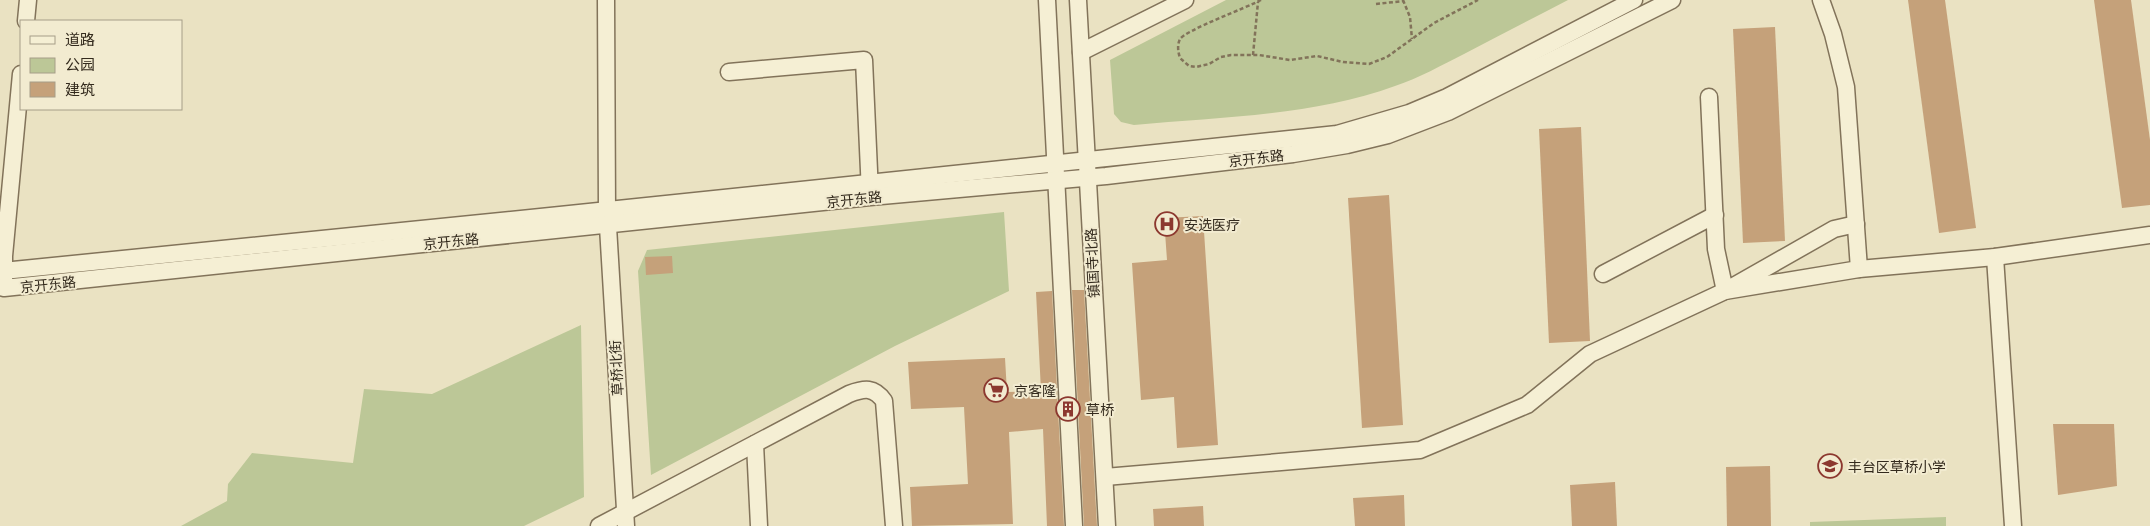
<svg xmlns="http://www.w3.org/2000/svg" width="2150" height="526" viewBox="0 0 2150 526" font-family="'Playfair Display','Noto Sans SC',serif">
<rect width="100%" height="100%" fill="#eae2c2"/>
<g fill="#bcc797">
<path d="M1226 0H1568C1533 18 1499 36 1464 54 1442 65 1419 78 1395 86 1312 116 1221 117 1134 125L1121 122 1114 114 1110 60Z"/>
<path d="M1004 212 1009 291 895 346 651 475 638 271 647 250Z"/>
<path d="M581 325 584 497 524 526H181L227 501 228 484 252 453 353 463 364 389 432 394Z"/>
<path d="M1946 517V526H1810V522Z"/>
</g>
<g fill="#c5a17a">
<path d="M1908 0H1945L1976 228 1939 233Z"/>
<path d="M2094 0H2131L2150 140V205L2122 208Z"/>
<path d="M1775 27 1785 241 1743 243 1733 29Z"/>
<path d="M1581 127 1590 341 1549 343 1539 129Z"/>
<path d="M1389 195 1403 425 1362 428 1348 198Z"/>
<path d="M1203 216 1218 445 1177 448 1174 397 1141 400 1132 263 1167 260 1164 218Z"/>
<path d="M672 256 673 273 646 275 645 257Z"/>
<path d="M1072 290H1084L1097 526H1084Z"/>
<path d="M1052 291 1064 526H1047L1043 429 1009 432 1013 524 912 526 910 487 968 484 964 407 911 409 908 362 1005 358 1007 392 1041 391 1036 292Z"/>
<path d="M2053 424H2114L2117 486 2058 495Z"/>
<path d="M1770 466 1771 526H1727L1726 467Z"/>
<path d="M1615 482 1617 526H1572L1570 485Z"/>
<path d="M1404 495 1405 526H1355L1353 498Z"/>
<path d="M1203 506 1204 526H1154L1153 509Z"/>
</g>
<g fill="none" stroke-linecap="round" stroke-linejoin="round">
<g stroke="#82735a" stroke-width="19">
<g id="minor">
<path d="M606 0 607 210 626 526"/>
<path d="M1047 0 1074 526"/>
<path d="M1078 0 1107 526"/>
<path d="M26 21 28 0"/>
<path d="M1081 52 1185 0"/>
<path d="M729 72 864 60 870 193"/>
<path d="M1709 97 1716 249 1725 291 1834 229 1856 224"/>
<path d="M1995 257 2013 526"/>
<path d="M1859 269 1995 257 2150 235"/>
<path d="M3 271 560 215 1337 134 1409 113 1447 97 1634 0"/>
<path d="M1603 274 1715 215"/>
<path d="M4 281V256L21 74"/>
<path d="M0 287 4 288 870 197 1106 176 1293 154 1347 145 1388 135 1448 112 1672 0"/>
<path d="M755 444 759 526"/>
<path d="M1105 477 1420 450 1527 405 1590 354 1725 291 1859 269 1846 87 1833 34 1821 0"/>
<path d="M599 526 849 394C865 388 874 387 884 401L894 526"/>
</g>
</g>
<g stroke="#82735a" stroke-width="2.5" stroke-dasharray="4 2.5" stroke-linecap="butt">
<path d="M1261 0C1246 8 1186 30 1180 39 1177 45 1178 52 1180 58L1189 66 1196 67 1209 64 1221 57 1231 55H1259L1290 60 1317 56 1343 62 1369 64 1387 57 1434 23 1478 0"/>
<path d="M1403 0 1410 17 1412 39"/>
<path d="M1376 4 1404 1"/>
<path d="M1253 55 1258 2"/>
</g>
<use href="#minor" stroke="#f5efd4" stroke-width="16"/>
</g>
<defs>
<g id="hospital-ring" transform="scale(1.25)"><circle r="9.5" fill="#f2ebd0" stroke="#8c382f" stroke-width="1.5"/><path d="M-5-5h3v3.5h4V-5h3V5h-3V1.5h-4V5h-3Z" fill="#8c382f"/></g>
<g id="supermarket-ring" transform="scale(1.25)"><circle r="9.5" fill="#f2ebd0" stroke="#8c382f" stroke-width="1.5"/><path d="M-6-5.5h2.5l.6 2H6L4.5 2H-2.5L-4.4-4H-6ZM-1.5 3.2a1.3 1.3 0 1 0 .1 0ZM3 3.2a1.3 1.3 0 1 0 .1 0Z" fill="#8c382f"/></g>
<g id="building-ring" transform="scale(1.25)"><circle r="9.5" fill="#f2ebd0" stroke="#8c382f" stroke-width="1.5"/><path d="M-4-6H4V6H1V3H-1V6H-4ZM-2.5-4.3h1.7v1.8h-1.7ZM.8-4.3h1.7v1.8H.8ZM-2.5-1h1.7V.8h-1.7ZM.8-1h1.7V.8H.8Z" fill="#8c382f"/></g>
<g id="school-ring" transform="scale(1.25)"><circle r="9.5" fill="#f2ebd0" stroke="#8c382f" stroke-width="1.5"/><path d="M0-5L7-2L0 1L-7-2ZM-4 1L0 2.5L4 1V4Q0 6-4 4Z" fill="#8c382f"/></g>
</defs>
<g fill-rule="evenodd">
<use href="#hospital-ring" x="1167" y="224"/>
<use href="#supermarket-ring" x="996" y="390"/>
<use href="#building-ring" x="1068" y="409"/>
<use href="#school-ring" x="1830" y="466"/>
</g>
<g text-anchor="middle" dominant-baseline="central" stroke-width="4" stroke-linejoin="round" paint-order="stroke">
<g font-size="14" fill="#332a1d" stroke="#f2ebd0">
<text transform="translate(1256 158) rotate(-7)">京开东路</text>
<text transform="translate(854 199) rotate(-6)">京开东路</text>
<text transform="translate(451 241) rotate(-6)">京开东路</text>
<text transform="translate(1092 263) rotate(-93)">镇国寺北路</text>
<text transform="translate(48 284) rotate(-6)">京开东路</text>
<text transform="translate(616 368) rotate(-93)">草桥北街</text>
</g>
<g font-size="14" fill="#332a1d" stroke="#f2ebd0" text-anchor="start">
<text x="1184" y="224">安选医疗</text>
<text x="1014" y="390">京客隆</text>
<text x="1086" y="409">草桥</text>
<text x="1848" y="466">丰台区草桥小学</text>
</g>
</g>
<rect x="20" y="20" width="162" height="90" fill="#f2ebd0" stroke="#a69e88"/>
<rect x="30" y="36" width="25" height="8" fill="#f5efd4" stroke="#a69e88"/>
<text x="65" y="45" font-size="15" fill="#332a1d">道路</text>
<rect x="30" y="58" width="25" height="15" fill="#bcc797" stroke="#a69e88"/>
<text x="65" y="70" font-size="15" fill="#332a1d">公园</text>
<rect x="30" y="82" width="25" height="15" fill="#c5a17a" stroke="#a69e88"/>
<text x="65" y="95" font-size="15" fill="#332a1d">建筑</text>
</svg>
